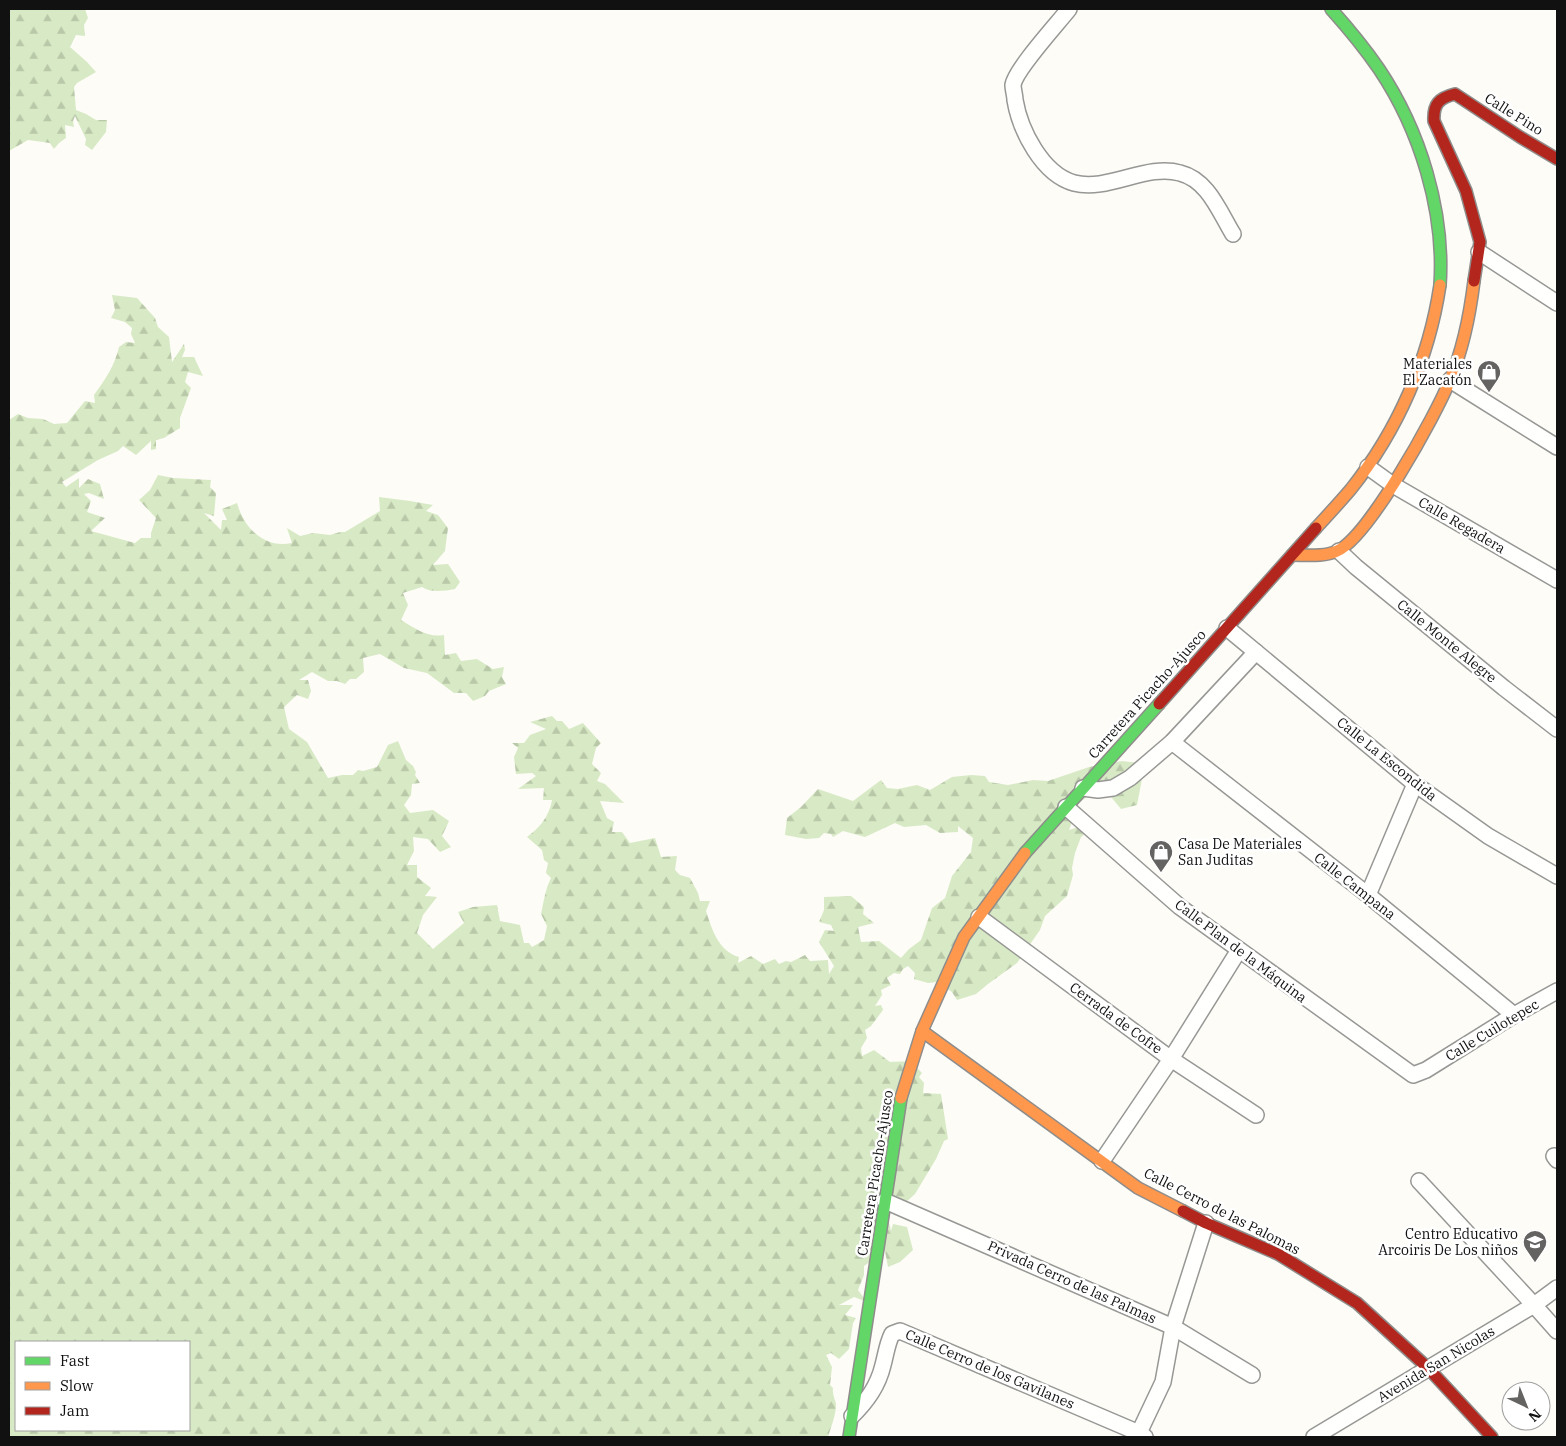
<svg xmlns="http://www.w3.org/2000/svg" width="1566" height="1446" viewBox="0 0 1566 1446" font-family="'IBM Plex Serif',serif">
<defs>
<pattern id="forest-firs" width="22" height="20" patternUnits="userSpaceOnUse" patternTransform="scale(1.25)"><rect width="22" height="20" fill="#d8eac5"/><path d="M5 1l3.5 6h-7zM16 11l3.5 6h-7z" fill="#b8c8a8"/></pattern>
</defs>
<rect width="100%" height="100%" fill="#fdfcf7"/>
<g fill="url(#forest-firs)" fill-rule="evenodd">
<path d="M9 9H85L88 18 84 25 85 36 76 35 70 47 87 62 96 72 77 83 74 87 76 110 86 114 96 120H107L106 132 92 150 85 145 86 139 75 116 73 121 74 127 65 125 66 138 59 143 54 149 50 143 28 140 9 151Z"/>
<path d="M112 295 137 298 155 318 158 327 169 337 172 362 184 344 185 350 182 357H194L203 376 188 372 185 382 191 388 180 418V428L164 438 156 440V449L151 450V441L136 455 123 446 118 451 98 460 62 482 66 487 79 478V488L88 479 100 484 104 499 89 493 84 494 91 501 87 512 105 518 91 531 135 543 141 538H151V533L156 518 139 500 150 490 158 475 173 478 211 480 210 487 216 493 214 516 204 513 221 530 222 520H227L222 509 237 503C244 528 264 549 292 543L287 528 300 536 313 533 330 535 340 532H345L380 511 379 497 410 501 433 505 426 511 438 515 448 528 445 551 433 565 448 564 460 582 455 589C444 591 431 593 422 587L403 593 408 605 401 620C415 628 427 638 444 635L445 655 456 653 461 661 477 659 493 669 504 667 502 677 506 684 489 691 485 696 473 701 466 693H454L427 673 404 668 380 654 363 658 364 672 356 679H350L345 684 337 681H328L312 672 299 680H308L311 691 308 699 297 695 284 707 289 729 307 742 328 778 342 775H353L358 770 363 771 377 767 388 745 398 741 406 760 413 766 416 772 415 775 420 783 412 784 411 795 404 805 410 813 433 810 449 821 442 836 451 847 440 852 428 839 413 837 414 851 407 865H417V877L431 888 425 896 437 897 423 915 417 933 433 949 464 923 458 912 473 907 497 905 500 921 520 925 524 943H529L532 947 544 940 547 926 541 914C544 901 545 890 551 878L546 873 548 863 544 860 542 850 527 837C540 827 549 817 552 800H543L544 788 518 789 536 776 532 773 516 774 514 757 518 748 512 743H524L530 735 546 729 530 722 552 716 557 721H562L569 729 583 723 601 743 596 748 592 764 601 773 597 781 605 784 624 803 600 801 607 818 614 822 612 832H622L630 843 655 838 661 857 677 856 675 870 680 875 690 878 698 893 700 901H710L706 911C712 929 718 951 739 957L738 963 751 956 763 964 775 959 779 964 786 961 791 962 805 955 810 961 828 960 829 974 834 966 819 942 825 930 834 931 831 925 819 922 824 910V897L851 896 864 907 863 914 874 923 858 927 861 942 879 941 901 958 909 949 921 940 932 908 945 898 952 876 971 852 973 838 958 826V832L940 833 926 825 904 827 895 823 865 837 843 831 833 837 831 834 824 833 819 838 806 839 785 835 787 818 801 807 818 789 853 801 881 780 887 788 898 789 917 785 930 790 952 777 971 775 985 776 989 782 1008 785 1033 780 1048 781 1089 767 1122 761 1139 763V769L1142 779 1137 805 1121 809 1101 785 1072 809V822L1069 830 1084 825 1089 831 1081 837 1075 853 1072 868 1073 875 1067 896 1045 916 1040 930 1017 963 988 984 976 994 957 1000 952 992 937 982 928 983 914 979 915 973 908 966 903 969 900 974 894 973 887 978 891 985 881 990 882 995 875 1006 881 1005 883 1010 871 1026 865 1030 867 1038 861 1048 862 1056 874 1050 890 1062C907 1061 910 1060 922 1073L919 1077 924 1083 923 1093 941 1094 948 1139 944 1141 936 1159 915 1194 904 1204 886 1209 891 1231 893 1224 907 1227 913 1250 900 1262 888 1267 885 1251 864 1266V1275L858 1290 867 1302 854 1297 839 1305H853L845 1315 856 1318 853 1323 849 1349 839 1359 831 1353 826 1355 832 1367 830 1385 833 1388C832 1394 835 1399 836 1404 836 1416 831 1426 828 1437H9V420L18 414 28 418 43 419 54 424 67 423 85 401 95 403 94 395C105 380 115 365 119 347L126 342 135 343 131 334 132 328 125 322 111 318 115 310ZM16 1342H189V1430H16Z"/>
</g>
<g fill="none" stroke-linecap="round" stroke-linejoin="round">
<g stroke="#979795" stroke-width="18">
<g id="street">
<path d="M1069 9C1058 23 1015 70 1013 85 1013 89 1015 96 1015 100 1020 130 1042 174 1074 183 1108 192 1147 163 1180 173 1208 180 1219 211 1233 234"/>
<path d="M1479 252 1557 303"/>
<path d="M1450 380 1557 447"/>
<path d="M1368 467 1393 485 1557 580"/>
<path d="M1339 551 1356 567 1504 688 1557 729"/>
<path d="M1227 628 1415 784 1488 836 1557 876"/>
<path d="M1172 742 1368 895 1514 1015"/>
<path d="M1083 788 1098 790 1113 788 1130 778 1172 742 1256 652"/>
<path d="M1066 807 1180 907 1413 1075 1426 1070 1514 1015 1557 991"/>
<path d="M1368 895 1415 784"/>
<path d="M979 917 1171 1059 1256 1115"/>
<path d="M1554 1156 1557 1160"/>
<path d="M1102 1161 1171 1059 1239 950"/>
<path d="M1419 1181 1534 1305 1557 1331"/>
<path d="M885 1201 1173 1327 1252 1375"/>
<path d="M852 1416C867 1401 878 1386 883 1365 886 1354 887 1344 892 1334L900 1331 1139 1433 1145 1437"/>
<path d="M1137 1437 1163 1382 1173 1327 1206 1223"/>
<path d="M1314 1437 1534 1305 1557 1288"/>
</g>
</g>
<g stroke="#8e8d8b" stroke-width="14">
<g id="fast">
<path d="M1331 9C1348 28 1364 47 1379 69 1420 130 1445 211 1440 285"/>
<path d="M1025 853 1159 704"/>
<path d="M849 1437 901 1098"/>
</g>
</g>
<g stroke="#8e8d8b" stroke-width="14">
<g id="slow">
<path d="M1316 528C1328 515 1340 502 1351 489 1398 430 1429 359 1440 285"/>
<path d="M1292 555C1307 555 1324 557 1337 551 1368 538 1436 415 1450 380 1463 349 1470 314 1474 281"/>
<path d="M922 1031 1138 1188 1183 1211"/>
<path d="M901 1098 922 1031 964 937 1025 853"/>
</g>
</g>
<g stroke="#8e8d8b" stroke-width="14">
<g id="jam">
<path d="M1474 281 1480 242 1466 191 1434 121C1433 104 1439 98 1455 94L1520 137 1557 159"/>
<path d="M1159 704 1316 528"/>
<path d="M1183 1211 1206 1223 1278 1254 1357 1303 1428 1368 1492 1437"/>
</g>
</g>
<use href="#street" stroke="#fffffe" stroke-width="15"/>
<use href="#fast" stroke="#63d668" stroke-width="11"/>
<use href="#slow" stroke="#ff974d" stroke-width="11"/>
<use href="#jam" stroke="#b3261e" stroke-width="11"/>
</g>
<defs>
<g id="shop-pin" transform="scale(1.25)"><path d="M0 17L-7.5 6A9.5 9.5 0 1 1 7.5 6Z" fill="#646362" stroke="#fff"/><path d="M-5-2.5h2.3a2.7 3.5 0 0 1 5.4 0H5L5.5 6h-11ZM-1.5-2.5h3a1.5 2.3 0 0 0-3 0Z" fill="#fff"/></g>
<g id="school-pin" transform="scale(1.25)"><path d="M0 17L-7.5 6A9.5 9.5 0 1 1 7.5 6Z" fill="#646362" stroke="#fff"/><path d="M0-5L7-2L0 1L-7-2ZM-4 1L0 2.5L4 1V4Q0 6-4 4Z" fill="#fff"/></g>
</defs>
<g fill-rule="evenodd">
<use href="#shop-pin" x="1489" y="372"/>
<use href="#shop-pin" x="1161" y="852"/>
<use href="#school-pin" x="1535" y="1242"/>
</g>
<g text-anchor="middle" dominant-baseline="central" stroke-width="5" stroke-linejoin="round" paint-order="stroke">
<g font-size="14" fill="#111" stroke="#fff">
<text transform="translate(1514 114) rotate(32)">Calle Pino</text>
<text transform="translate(1462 525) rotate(30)">Calle Regadera</text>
<text transform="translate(1447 641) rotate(39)">Calle Monte Alegre</text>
<text transform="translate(1147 694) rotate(-48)">Carretera Picacho-Ajusco</text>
<text transform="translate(1387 759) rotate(39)">Calle La Escondida</text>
<text transform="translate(1355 886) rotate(38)">Calle Campana</text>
<text transform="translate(1241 951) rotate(37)">Calle Plan de la Máquina</text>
<text transform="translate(1116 1018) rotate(36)">Cerrada de Cofre</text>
<text transform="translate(1492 1030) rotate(-31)">Calle Cuilotepec</text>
<text transform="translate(875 1173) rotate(-81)">Carretera Picacho-Ajusco</text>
<text transform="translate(1222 1211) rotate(27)">Calle Cerro de las Palomas</text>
<text transform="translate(1072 1282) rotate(24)">Privada Cerro de las Palmas</text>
<text transform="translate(1436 1364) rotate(-31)">Avenida San Nicolas</text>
<text transform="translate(990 1369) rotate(23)">Calle Cerro de los Gavilanes</text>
</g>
<g font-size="14" fill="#111" stroke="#fff" text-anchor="end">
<text x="1472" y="364">Materiales<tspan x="1472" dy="16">El Zacatón</tspan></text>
<text x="1178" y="844" text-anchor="start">Casa De Materiales<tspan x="1178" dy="16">San Juditas</tspan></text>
<text x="1518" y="1234">Centro Educativo<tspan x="1518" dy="16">Arcoiris De Los niños</tspan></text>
</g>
</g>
<rect width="1566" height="1446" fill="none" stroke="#111111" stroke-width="20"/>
<rect x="15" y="1341" width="175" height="90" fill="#ffffff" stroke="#a0a0a0"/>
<rect x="25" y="1357" width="25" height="8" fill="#63d668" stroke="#a0a0a0"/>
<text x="60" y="1366" font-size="15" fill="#111111">Fast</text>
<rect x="25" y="1382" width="25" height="8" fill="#ff974d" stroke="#a0a0a0"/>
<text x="60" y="1391" font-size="15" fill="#111111">Slow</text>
<rect x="25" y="1407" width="25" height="8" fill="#b3261e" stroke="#a0a0a0"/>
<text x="60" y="1416" font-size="15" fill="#111111">Jam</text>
<g transform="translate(1526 1406) rotate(137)"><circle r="24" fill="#ffffff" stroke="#a0a0a0"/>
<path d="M0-4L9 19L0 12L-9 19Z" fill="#646362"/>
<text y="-8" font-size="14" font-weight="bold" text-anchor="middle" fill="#111111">N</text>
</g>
</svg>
